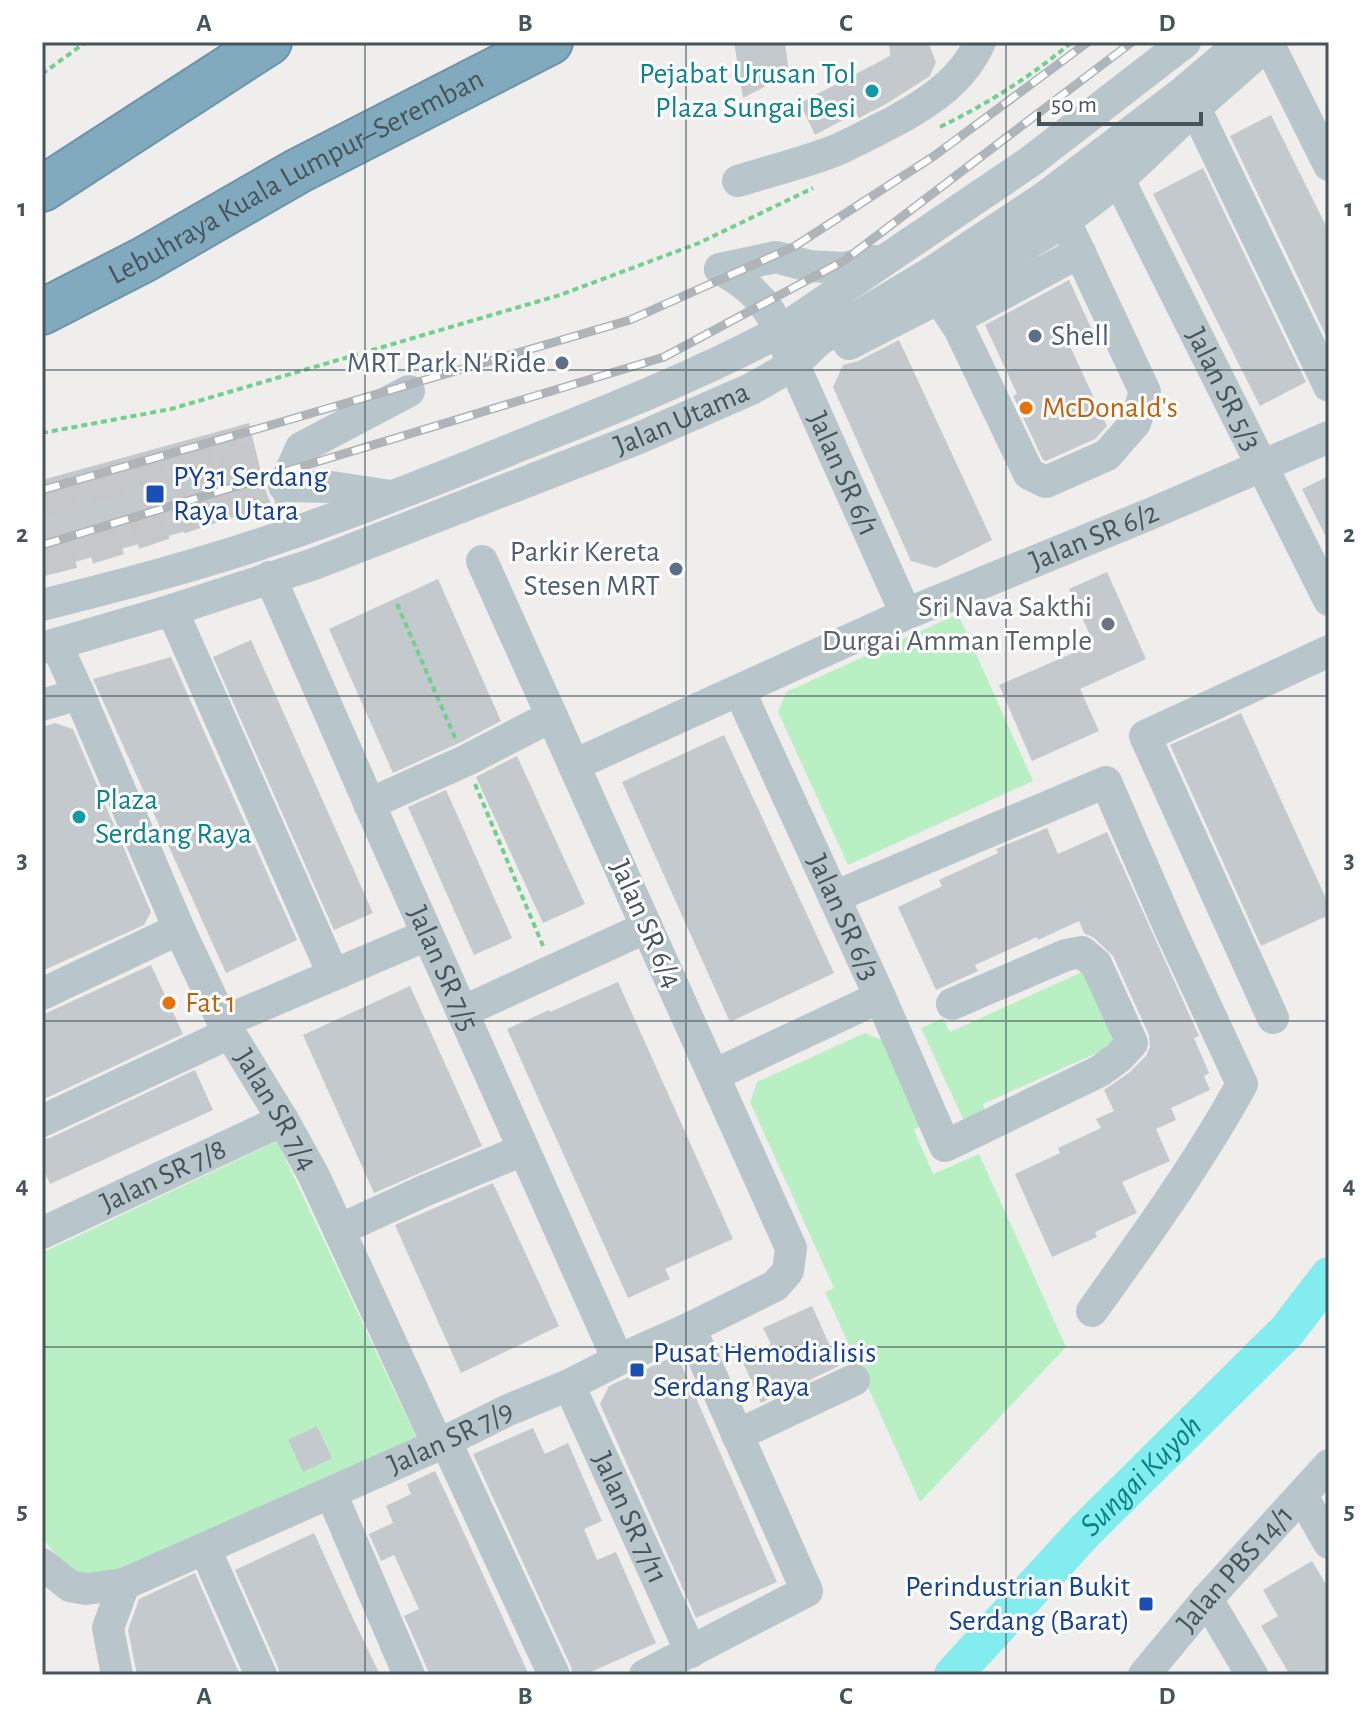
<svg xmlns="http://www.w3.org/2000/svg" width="1371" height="1717" viewBox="0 0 1371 1717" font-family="'Alegreya Sans',sans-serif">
<rect width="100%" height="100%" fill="#f0eded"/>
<g fill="#b8f0c4">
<path d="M958 614 1033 781 848 865 778 712 786 692Z"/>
<path d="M1084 971 1117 1044 983 1104 985 1111 964 1121 921 1028 943 1018 950 1032Z"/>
<path d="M865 1033 884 1041 923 1125 914 1130 933 1174 979 1154 1066 1347 920 1502 825 1292 834 1288 750 1102 757 1082Z"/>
<path d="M277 1141 417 1439 113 1574 70 1572 42 1538V1253Z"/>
</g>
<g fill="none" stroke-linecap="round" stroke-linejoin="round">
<path stroke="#83ecef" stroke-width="38" id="s1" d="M953 1675 1086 1530 1287 1331 1329 1276"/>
</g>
<g fill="#c4c9cd">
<path d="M734 42H785L789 74 743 98Z"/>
<path d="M889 42H928L936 62 930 76 886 104 859 118 856 113 815 135 800 103 890 56Z"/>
<path d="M1271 115 1329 232V342L1230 136Z"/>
<path d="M1203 168 1306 382 1260 406 1153 194Z"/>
<path d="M1069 280 1092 330 1068 342 1107 426 1095 439 1046 461 1043 460 1013 396 1017 394 985 325Z"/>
<path d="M899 340 992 540 936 568 911 561 833 387 843 365 858 361Z"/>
<path d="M249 423 265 488 272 507 42 571V480Z"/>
<path d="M1329 476V543L1302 489Z"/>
<path d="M1107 572 1146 659 1080 689 1099 731 1032 761 999 685 1094 644 1069 589Z"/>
<path d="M438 579 501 721 461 742 393 773 329 629Z"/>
<path d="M251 640 373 913 334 930 213 657Z"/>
<path d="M171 657 297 940 226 973 93 679Z"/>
<path d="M1241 713 1329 905V915L1261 946 1170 745Z"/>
<path d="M55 723 73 729 151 912 144 925 42 971V727Z"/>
<path d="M724 735 834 973 730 1022 622 782Z"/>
<path d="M517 756 585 904 543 923 476 777Z"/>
<path d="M446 790 512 938 474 955 408 807Z"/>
<path d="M1047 828 1058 854 1107 832 1199 1036 1194 1038 1209 1073 1204 1076 1210 1090 1171 1108 1176 1120 1156 1129 1170 1161 1122 1182 1137 1213 1095 1232 1097 1237 1052 1257 1015 1174 1060 1153 1058 1148 1101 1128 1096 1119 1114 1111 1104 1090 1130 1072 1146 1056 1150 1047 1149 1035 1113 956 1094 938 1084 933 1079 921 1038 940 1037 937 975 965 978 971 936 990 898 907 942 886 939 880 998 853 996 849Z"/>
<path d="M151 965 183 1034 42 1100V1015Z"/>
<path d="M618 982 733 1239 665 1269 670 1279 628 1298 507 1029 549 1010 550 1012Z"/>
<path d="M410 986 482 1146 374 1193 303 1035Z"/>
<path d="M195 1070 213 1110 50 1184 42 1166V1140L50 1138Z"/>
<path d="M493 1183 559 1326 461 1373 395 1225Z"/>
<path d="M812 1306 839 1366 761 1403 741 1358 771 1344 763 1328Z"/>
<path d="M677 1355 777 1582 696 1618 600 1404 609 1386Z"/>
<path d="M317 1426 332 1458 303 1472 288 1440Z"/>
<path d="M533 1428 545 1454 568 1443 602 1521 584 1529 597 1560 616 1552 656 1643 584 1675H573L571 1667 473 1454Z"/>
<path d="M435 1471 448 1498 529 1675H430L404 1616 419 1609 394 1555 381 1561 369 1534 393 1523 386 1506 411 1494 407 1484Z"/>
<path d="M314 1533 351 1614 380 1675H280L278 1667 235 1570Z"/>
<path d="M1312 1561 1329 1589V1675H1290L1261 1626 1278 1616 1263 1590Z"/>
<path d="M195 1573 240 1675H137L128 1630 139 1599Z"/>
</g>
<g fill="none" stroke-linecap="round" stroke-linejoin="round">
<g stroke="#c5c7c8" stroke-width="32" stroke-dasharray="32 16" stroke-linecap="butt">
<path d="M42 501 219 449 236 458 242 476 236 494 219 504"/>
<path d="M42 560C125 542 202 506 284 486"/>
</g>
<g stroke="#6d95aa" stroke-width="48">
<g id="highway">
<path d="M42 189 269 42"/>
<path id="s13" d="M42 312 145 259 298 171 550 42"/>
</g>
</g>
<g stroke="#6fd08f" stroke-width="4" stroke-dasharray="6 4" stroke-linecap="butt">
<path d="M42 74 86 42"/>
<path d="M940 127C989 103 1030 77 1072 42"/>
<path d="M42 433 171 409 560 295 699 243 813 188"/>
<path d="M397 604 456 740"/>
<path d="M475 784 543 946"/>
</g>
<g stroke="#b8c5cb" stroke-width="32">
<path d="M1268 43 1329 165"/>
<path d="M1195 108 1329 386"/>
<path id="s2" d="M1119 180 1329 600"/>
<path d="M738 181C770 171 803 163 834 151 855 142 875 131 895 121 931 101 963 80 980 42"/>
<path id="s3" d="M720 269C742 281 757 293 771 314L906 614"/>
<path d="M720 269 776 257 809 266 844 268 874 261"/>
<path d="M939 298 960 330 1029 474 1046 482 1107 455 1135 423 1145 392 1065 221"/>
<path d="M954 320 1080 252"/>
<path d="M849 344 939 298 1065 221 1119 180 1195 108 1270 42"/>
<path d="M391 496 331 487 284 486 301 448 409 391"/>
<path id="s4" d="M270 577 384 837 618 1360"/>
<path d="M42 605C122 585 203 564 281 537 363 509 443 477 524 444 610 410 696 376 779 332L1031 161 1185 42"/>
<path d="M172 610 333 974"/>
<path id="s5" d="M56 644 79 694 179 929 223 1022 283 1120 314 1176 438 1445"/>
<path id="s6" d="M42 648 172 610 314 564 639 438 751 389 793 365 819 340 929 274 1045 197 1182 93 1242 42"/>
<path id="s7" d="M739 690 880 997 945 1146 1100 1071 1119 1057 1132 1043 1096 964 1082 952 1066 955 952 1004"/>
<path d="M42 705 79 694"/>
<path id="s8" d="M574 765 906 614 1150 514 1329 437"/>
<path d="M369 804 465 761 552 716"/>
<path d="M834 897 1106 782 1170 929 1242 1084C1198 1164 1145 1237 1092 1311"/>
<path d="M42 994 179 929"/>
<path d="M462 1012 647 927"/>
<path d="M1273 1018 1145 736 1329 651"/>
<path d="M223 1022 427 935"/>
<path d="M714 1075 880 997"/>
<path d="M42 1121 230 1033"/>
<path d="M339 1230 426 1190 523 1150"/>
<path id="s9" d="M42 1233 283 1120"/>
<path id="s10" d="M569 1385 691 1652"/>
<path d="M737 1435 854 1380"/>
<path d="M446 1442 554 1675"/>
<path d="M331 1493 409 1675"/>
<path d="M1302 1496 1329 1543"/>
<path d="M205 1549 261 1675"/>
<path id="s11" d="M42 1564 70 1586 86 1589 124 1584 438 1445 506 1411 569 1385 618 1360 690 1328 775 1286 788 1271 791 1248 482 561"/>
<path d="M1207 1599 1252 1675"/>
<path d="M117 1675 108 1628 124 1584"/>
<path d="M645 1675 807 1591 690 1328"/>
<path id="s12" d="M1144 1675 1207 1599 1329 1465"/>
</g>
<use href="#highway" stroke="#82aabf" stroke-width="44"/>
<g stroke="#afb4b8" stroke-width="9">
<g id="rail">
<path d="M42 490 271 425 630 320 795 246 934 156 1088 42"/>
<path d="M42 545 664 357 845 260 1132 42"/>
</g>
</g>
<use href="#rail" stroke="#fff" stroke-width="6" stroke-dasharray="18" stroke-linecap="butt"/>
</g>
<path fill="none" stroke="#45555b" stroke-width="2" stroke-opacity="0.55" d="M365 42V1675M686 42V1675M1006 42V1675M42 370H1329M42 696H1329M42 1021H1329M42 1347H1329"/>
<g fill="#0f9aa8" stroke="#fff" stroke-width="3">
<circle cx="872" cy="91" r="8"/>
<circle cx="79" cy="817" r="8"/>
</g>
<g fill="#5c6f8a" stroke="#fff" stroke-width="3">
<circle cx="1035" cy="336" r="8"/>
<circle cx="562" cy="363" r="8"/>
<circle cx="676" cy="569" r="8"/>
</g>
<g fill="#e8710a" stroke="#fff" stroke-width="3">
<circle cx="1026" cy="408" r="8"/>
<circle cx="169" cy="1003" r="8"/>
</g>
<g fill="#1a4fb4" stroke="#fff" stroke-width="3">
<rect x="145" y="484" width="20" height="20" rx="4"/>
<rect x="629" y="1362" width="16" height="16" rx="4"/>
<rect x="1138" y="1596" width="16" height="16" rx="4"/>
</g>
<circle fill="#6b7280" stroke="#fff" stroke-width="3" cx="1108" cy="624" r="8"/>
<g text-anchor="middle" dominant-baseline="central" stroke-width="6" stroke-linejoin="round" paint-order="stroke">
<g font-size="30" fill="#0d838f" stroke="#fff" text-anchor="end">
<text x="856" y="74">Pejabat Urusan Tol<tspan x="856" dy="34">Plaza Sungai Besi</tspan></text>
<text x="95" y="800" text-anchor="start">Plaza<tspan x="95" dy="34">Serdang Raya</tspan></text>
</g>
<g font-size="30" fill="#45555b" stroke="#fff">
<text stroke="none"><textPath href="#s13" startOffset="288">Lebuhraya Kuala Lumpur–Seremban</textPath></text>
<text stroke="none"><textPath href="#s2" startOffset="234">Jalan SR 5/3</textPath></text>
<text stroke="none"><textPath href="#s6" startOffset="680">Jalan Utama</textPath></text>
<text stroke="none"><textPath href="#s3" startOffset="244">Jalan SR 6/1</textPath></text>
<text stroke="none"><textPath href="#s8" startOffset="568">Jalan SR 6/2</textPath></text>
<text stroke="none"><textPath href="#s7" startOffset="250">Jalan SR 6/3</textPath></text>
<text transform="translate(646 924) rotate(66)">Jalan SR 6/4</text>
<text stroke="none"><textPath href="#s4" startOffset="428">Jalan SR 7/5</textPath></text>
<text stroke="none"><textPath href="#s5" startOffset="516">Jalan SR 7/4</textPath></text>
<text stroke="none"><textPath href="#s9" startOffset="134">Jalan SR 7/8</textPath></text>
<text stroke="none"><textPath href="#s11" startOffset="448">Jalan SR 7/9</textPath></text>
<text stroke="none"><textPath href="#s10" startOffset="146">Jalan SR 7/11</textPath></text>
<text stroke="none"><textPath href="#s12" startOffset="140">Jalan PBS 14/1</textPath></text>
</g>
<g font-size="30" fill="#4e5e75" stroke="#fff" text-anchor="end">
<text x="1051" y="336" text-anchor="start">Shell</text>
<text x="546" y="363">MRT Park N' Ride</text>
<text x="660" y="552">Parkir Kereta<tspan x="660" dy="34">Stesen MRT</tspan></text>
</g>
<g font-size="30" fill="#c56008" stroke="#fff" text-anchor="start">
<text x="1042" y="408">McDonald's</text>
<text x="185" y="1003">Fat 1</text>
</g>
<g font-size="30" fill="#164399" stroke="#fff" text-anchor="start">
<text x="173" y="477">PY31 Serdang<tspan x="173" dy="34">Raya Utara</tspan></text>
<text x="653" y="1353">Pusat Hemodialisis<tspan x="653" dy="34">Serdang Raya</tspan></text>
<text x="1130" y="1587" text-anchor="end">Perindustrian Bukit<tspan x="1130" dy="34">Serdang (Barat)</tspan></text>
</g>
<g font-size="30" fill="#5b616d" stroke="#fff" text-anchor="end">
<text x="1092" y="607">Sri Nava Sakthi<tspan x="1092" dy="34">Durgai Amman Temple</tspan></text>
</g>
<g font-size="32" font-style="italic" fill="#098286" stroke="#fff">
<text stroke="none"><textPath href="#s1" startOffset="274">Sungai Kuyoh</textPath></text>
</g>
</g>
<rect width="1371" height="1717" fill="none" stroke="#ffffff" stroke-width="88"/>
<path d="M1039 112v12h162v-12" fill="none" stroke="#45555b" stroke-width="4"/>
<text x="1051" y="112" font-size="24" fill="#45555b" stroke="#ffffff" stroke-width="6" paint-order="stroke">50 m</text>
<rect x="44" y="44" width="1283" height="1629" fill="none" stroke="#45555b" stroke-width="3"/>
<g font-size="26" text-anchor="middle" font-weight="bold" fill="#45555b">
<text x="204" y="31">A</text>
<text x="525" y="31">B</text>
<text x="846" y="31">C</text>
<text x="1167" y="31">D</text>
<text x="22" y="216">1</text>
<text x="1349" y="216">1</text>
<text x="22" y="542">2</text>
<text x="1349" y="542">2</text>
<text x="22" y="868">3</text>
<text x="1349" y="868">3</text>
<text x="22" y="1193">4</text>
<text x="1349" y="1193">4</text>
<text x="22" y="1519">5</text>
<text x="1349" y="1519">5</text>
<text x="204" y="1704">A</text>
<text x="525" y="1704">B</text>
<text x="846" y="1704">C</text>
<text x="1167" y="1704">D</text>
</g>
</svg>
